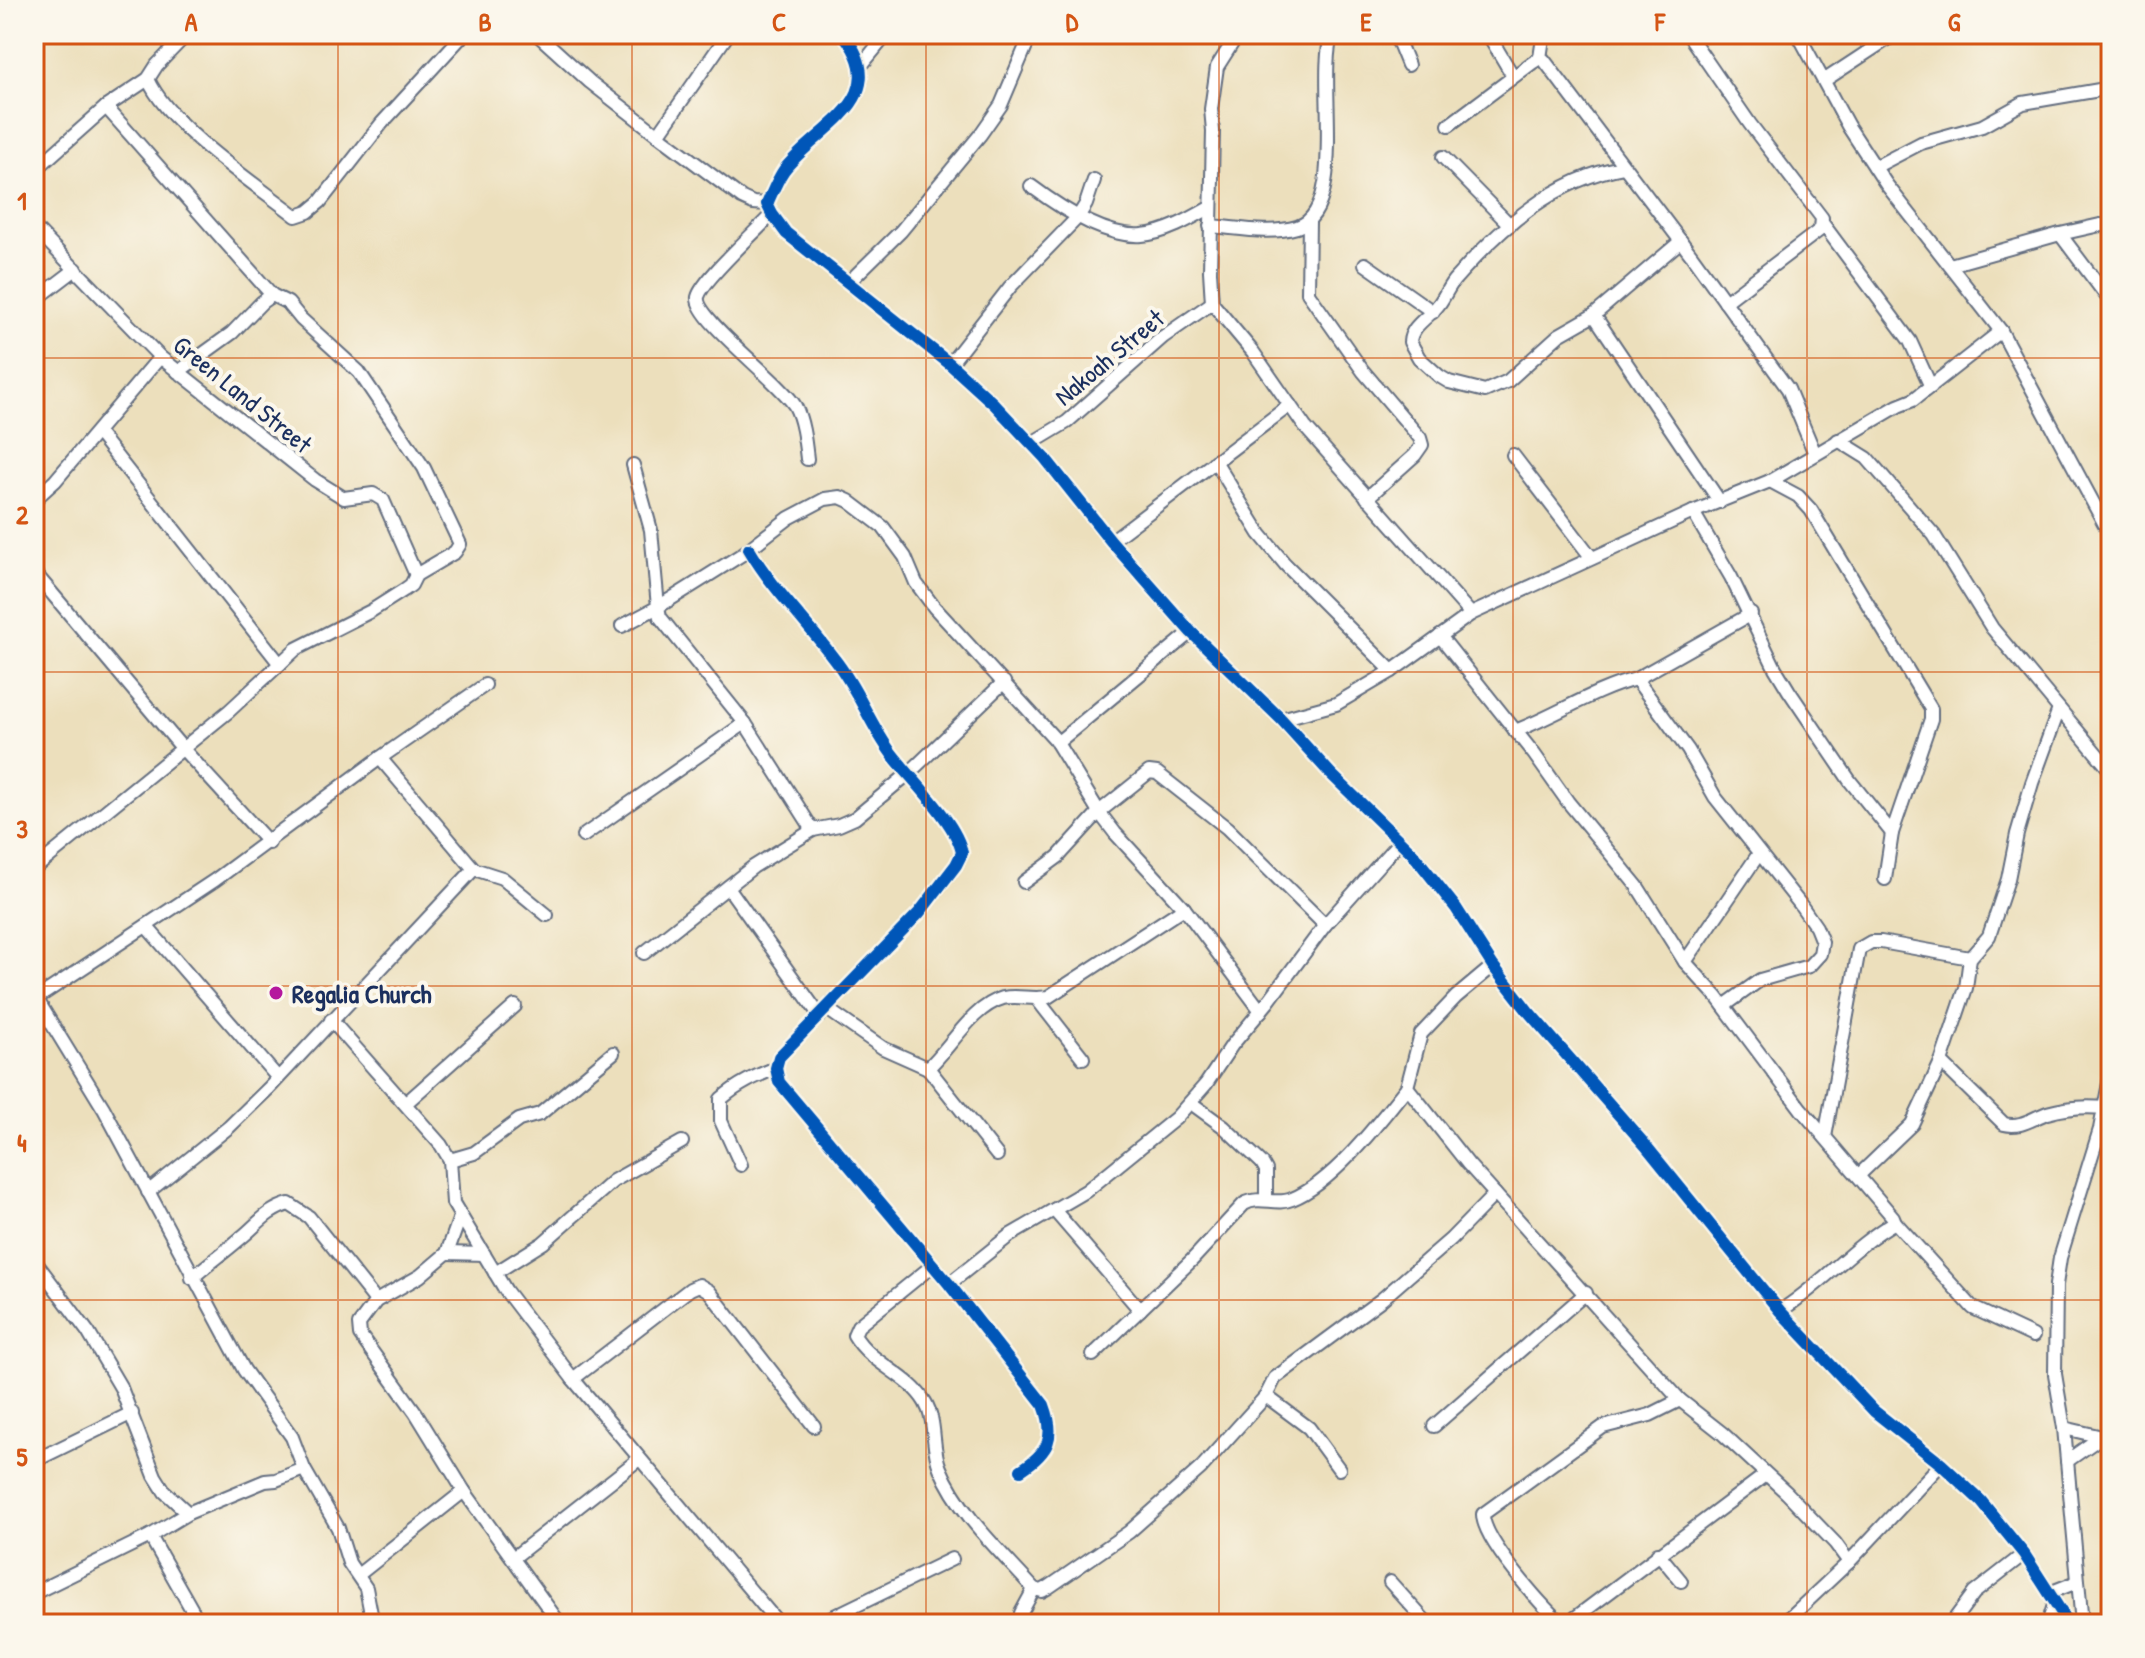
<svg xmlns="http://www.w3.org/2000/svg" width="2145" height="1658" viewBox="0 0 2145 1658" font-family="'Patrick Hand',sans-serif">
<rect width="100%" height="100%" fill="#fbf7ec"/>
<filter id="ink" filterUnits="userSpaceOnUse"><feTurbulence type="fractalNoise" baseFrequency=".0125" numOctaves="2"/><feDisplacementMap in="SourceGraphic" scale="16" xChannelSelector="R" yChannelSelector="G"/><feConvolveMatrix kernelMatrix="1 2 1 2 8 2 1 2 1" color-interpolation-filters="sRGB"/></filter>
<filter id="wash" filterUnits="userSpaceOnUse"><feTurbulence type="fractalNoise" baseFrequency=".006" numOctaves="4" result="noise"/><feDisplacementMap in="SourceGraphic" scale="32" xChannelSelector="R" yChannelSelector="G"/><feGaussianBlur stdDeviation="1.8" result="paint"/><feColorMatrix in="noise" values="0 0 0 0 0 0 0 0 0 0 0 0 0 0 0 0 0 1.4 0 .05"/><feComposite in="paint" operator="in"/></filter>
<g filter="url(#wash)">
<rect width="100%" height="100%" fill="#ecdfbc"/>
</g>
<g filter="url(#ink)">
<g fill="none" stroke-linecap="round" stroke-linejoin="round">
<g stroke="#646d7f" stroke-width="16">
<g id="minor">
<path d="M537 34 590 82 658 135 728 34"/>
<path d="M843 34C896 99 818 126 784 170 777 180 772 193 767 204L772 214 786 233 950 364 994 404 1045 458 1111 541 1191 632 1281 719 1331 774 1413 854 1456 908 1493 966 1528 1011 1646 1146 1780 1311 1874 1411 1941 1464 1981 1501 2024 1554 2069 1624"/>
<path d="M1238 34 1217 67 1211 109 1213 131 1210 271 1212 303 1253 352 1305 427 1471 614"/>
<path d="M1391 34 1399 43 1408 65"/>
<path d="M1488 34 1513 76"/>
<path d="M1688 34 1750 124 1822 218 1821 229 1725 302"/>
<path d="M1798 34 1848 126 1886 184 2001 331 2111 536"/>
<path d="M1157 36V34"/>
<path d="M1540 58 1543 38 1546 34"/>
<path d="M860 67 887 34"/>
<path d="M148 79C169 127 254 183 296 216L308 212 320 202 382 123 464 34"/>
<path d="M1825 80 1895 34"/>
<path d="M1449 125 1532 63 1540 58 1544 60 1692 256 1788 389 1815 454"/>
<path d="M658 135 742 198 753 203 767 204"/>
<path d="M1443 157 1510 225"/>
<path d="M1623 167C1555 179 1501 227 1456 278 1449 285 1445 296 1439 304 1430 317 1411 325 1410 342L1419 358 1439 376 1449 382 1485 391 1508 381 1559 335 1594 315 1720 502"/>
<path d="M1875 167 1921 143 1982 126 2023 103 2111 88"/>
<path d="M34 171 106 107 148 79 157 65 187 34"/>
<path d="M1031 186C1059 207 1105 238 1142 235 1166 233 1190 219 1211 207"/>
<path d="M772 214C757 231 702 280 698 297 694 318 781 382 795 406 803 421 805 442 807 459"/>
<path d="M1309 221 1308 293 1363 371 1420 438 1422 445 1415 455 1367 498"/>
<path d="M1823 224 1910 341 1931 387"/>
<path d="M1210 226C1238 228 1270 235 1297 227 1349 211 1316 75 1332 34"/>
<path d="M34 227 160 357 315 480 344 498 373 494 383 500 416 575"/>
<path d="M2060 234 2111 302"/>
<path d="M1365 264 1433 312"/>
<path d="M1950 265 2060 234 2100 225 2111 226"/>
<path d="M849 282 901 231 980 135 1001 105 1031 34"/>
<path d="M34 301 76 269"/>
<path d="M1594 315 1681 241"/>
<path d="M950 364 1010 287 1078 217 1086 204 1094 180"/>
<path d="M178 372 232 333 262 302 272 295"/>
<path d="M98 433 280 664"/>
<path d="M1838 440 1867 458 1934 535 1992 628 2111 771"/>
<path d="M1032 443 1067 422 1163 337 1212 303"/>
<path d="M1513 455 1592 558"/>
<path d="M1215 461 1260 534 1285 564 1392 671"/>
<path d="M1770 481 1798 496 1811 510 1931 709V719L1892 833 1885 879"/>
<path d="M34 500 55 481 160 357"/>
<path d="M1693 512 1731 577 1775 668 1789 691 1850 781 1892 833"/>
<path d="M1111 541 1290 405"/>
<path d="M749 549C773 590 807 622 835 660 858 689 870 725 892 754 911 779 957 823 962 853L956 865 919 913 779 1057 776 1068 779 1082 949 1284 1044 1405C1056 1437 1049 1452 1021 1470"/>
<path d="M34 572 183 749 269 843"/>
<path d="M622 626 658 607 651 530 633 465"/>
<path d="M1440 636 1534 754 1568 802 1637 886 1685 962 1717 997 1801 1109 1893 1217 1895 1222C1853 1246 1822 1285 1780 1311"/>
<path d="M1636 679 1751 614"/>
<path d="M2059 709 2032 783 2017 834 2008 879 1989 936 1970 958 1966 988 1941 1062 2004 1124C2021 1128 2031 1119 2047 1113 2067 1107 2085 1106 2105 1108"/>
<path d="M1281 719 1336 704 1392 671 1471 614 1693 512 1770 481 1898 406 1913 400 2001 331"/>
<path d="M1515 731C1557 715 1593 690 1636 679L1688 750 1715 797 1800 904 1816 927 1822 942 1820 954 1809 966 1760 980 1724 1006"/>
<path d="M1057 743 1191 632"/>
<path d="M380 758 474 869 502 878 547 915"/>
<path d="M813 830 745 723 660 617 658 607 741 555 789 518 825 499 840 497 849 501 883 527 905 557 916 583 934 607 1054 738 1099 812 1115 833 1184 908 1261 1011"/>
<path d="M583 836 745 723"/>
<path d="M34 869 229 711 296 649 371 611 404 590 411 585 416 575 455 552 460 544 424 468 359 372 301 319 288 303 272 295 106 107"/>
<path d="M1024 882 1058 857 1099 812 1149 772 1157 773 1227 828 1325 925"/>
<path d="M728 887 820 1016"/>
<path d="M146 926 278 1078"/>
<path d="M644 953 753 867 813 830 839 825 855 818 908 774 1004 682"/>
<path d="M1685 962 1758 855"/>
<path d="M1493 966 1456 997 1421 1034 1407 1087 1468 1164 1680 1400 1722 1433 1787 1493 1835 1543 1849 1562"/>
<path d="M36 998 104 1109 244 1370 292 1437 304 1469 338 1528 349 1563 366 1588 373 1624"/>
<path d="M1037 999 1083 1058"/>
<path d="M34 1000 215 880 380 758 485 685"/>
<path d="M827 1009 883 1048 928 1068C951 1047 972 1007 1003 998 1017 995 1033 1000 1048 997L1184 908"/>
<path d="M331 1020 441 1145 450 1160 453 1203 506 1291 573 1379 779 1624"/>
<path d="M928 1068 997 1155"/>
<path d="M406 1103 515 1006"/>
<path d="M1191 1103 1224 1127 1262 1163 1266 1170V1199"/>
<path d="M1825 1137 1859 949 1871 942H1881L1970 958"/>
<path d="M450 1160 474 1153 519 1120 540 1114 613 1053"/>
<path d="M741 1165 721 1121V1099C738 1084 756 1076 776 1068"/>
<path d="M1859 1175 1912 1124 1941 1062"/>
<path d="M148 1192 229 1127 270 1087 474 869"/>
<path d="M1054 1210 1140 1310"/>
<path d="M460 1217 447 1253 420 1276 376 1301 359 1324 360 1335 416 1413 464 1491 560 1624"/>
<path d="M1895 1222 1973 1308 2033 1336"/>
<path d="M447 1253 484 1254"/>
<path d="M34 1260 88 1332 121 1388 155 1476 165 1492 188 1513"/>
<path d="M932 1266 858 1326 854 1335C871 1364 908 1374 925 1402 937 1422 931 1447 940 1468 959 1514 1001 1552 1034 1589"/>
<path d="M495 1273 543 1243 613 1181 682 1142"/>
<path d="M192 1278C208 1264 226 1251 242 1237 258 1224 267 1210 289 1204L309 1217 376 1301"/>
<path d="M949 1284 1009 1236 1086 1191 1176 1118 1206 1084 1232 1045 1268 1002 1325 925 1400 841"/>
<path d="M1093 1355 1192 1260 1244 1204C1260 1195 1276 1206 1292 1199 1334 1182 1379 1122 1407 1087"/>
<path d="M573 1379 690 1289 699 1285 709 1291 814 1426"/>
<path d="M1266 1396 1309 1428 1339 1469"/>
<path d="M1434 1426 1586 1293"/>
<path d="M2064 1428 2111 1439"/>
<path d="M34 1461 132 1413"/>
<path d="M2067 1461 2101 1437"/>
<path d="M150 1536 200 1624"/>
<path d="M1658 1553 1681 1581"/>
<path d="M513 1558 639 1459"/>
<path d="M358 1575 464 1491"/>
<path d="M1390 1582 1428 1624"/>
<path d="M34 1593 150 1536 188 1513 265 1481 276 1480 304 1469"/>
<path d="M2049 1593 2077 1582"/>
<path d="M818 1624 952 1559"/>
<path d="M1021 1624V1613L1034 1589 1042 1591 1049 1587 1129 1532 1201 1468 1266 1396 1275 1378 1382 1299 1451 1239 1495 1194"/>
<path d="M1562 1624C1542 1606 1482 1539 1483 1514L1603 1427 1650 1415 1680 1400"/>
<path d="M1567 1624 1765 1475"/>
<path d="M1783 1624 1849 1562 1941 1464"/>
<path d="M1951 1624 1974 1593 2024 1554"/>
<path d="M2048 1624 2055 1602"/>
<path d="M2082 1624 2064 1428 2055 1374 2056 1285 2060 1258 2100 1129 2111 1073"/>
</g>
</g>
<use href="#minor" stroke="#fff" stroke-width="12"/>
<g stroke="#fbf7ec" stroke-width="17">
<g id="cycleway">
<path d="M843 34C896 99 818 126 784 170 777 180 772 193 767 204L772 214 786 233 950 364 994 404 1045 458 1111 541 1191 632 1281 719 1331 774 1413 854 1456 908 1493 966 1528 1011 1646 1146 1780 1311 1874 1411 1941 1464 1981 1501 2024 1554 2069 1624"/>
<path d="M749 549C773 590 807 622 835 660 858 689 870 725 892 754 911 779 957 823 962 853L956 865 919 913 779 1057 776 1068 779 1082 949 1284 1044 1405C1056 1437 1049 1452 1021 1470"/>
</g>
</g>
<use href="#cycleway" stroke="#0057b8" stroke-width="12"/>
</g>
</g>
<path fill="none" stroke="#d45514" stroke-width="2" stroke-opacity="0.55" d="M338 34V1624M632 34V1624M926 34V1624M1219 34V1624M1513 34V1624M1807 34V1624M34 358H2111M34 672H2111M34 986H2111M34 1300H2111"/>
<circle fill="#b5179e" stroke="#fbf7ec" stroke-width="3" cx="276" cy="993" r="8"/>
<g text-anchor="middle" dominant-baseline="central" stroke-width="8" stroke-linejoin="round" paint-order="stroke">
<g font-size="26" fill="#1b2f5e" stroke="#fbf7ec">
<text transform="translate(1109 357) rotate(-40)">Nakoah Street</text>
<text transform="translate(243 394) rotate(39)">Green Land Street</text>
</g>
<g font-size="26" font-weight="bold" fill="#1b2f5e" stroke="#fbf7ec" text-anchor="start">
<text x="292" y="993">Regalia Church</text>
</g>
</g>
<rect width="2145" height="1658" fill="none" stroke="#fbf7ec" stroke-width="88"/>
<rect x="44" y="44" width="2057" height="1570" fill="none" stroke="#d45514" stroke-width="3"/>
<g font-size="26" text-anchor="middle" font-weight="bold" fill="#d45514">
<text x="191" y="31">A</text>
<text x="485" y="31">B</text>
<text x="779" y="31">C</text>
<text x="1072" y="31">D</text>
<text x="1366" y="31">E</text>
<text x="1660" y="31">F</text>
<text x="1954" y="31">G</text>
<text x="22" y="210">1</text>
<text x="22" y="524">2</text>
<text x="22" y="838">3</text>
<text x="22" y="1152">4</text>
<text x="22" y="1466">5</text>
</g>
</svg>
